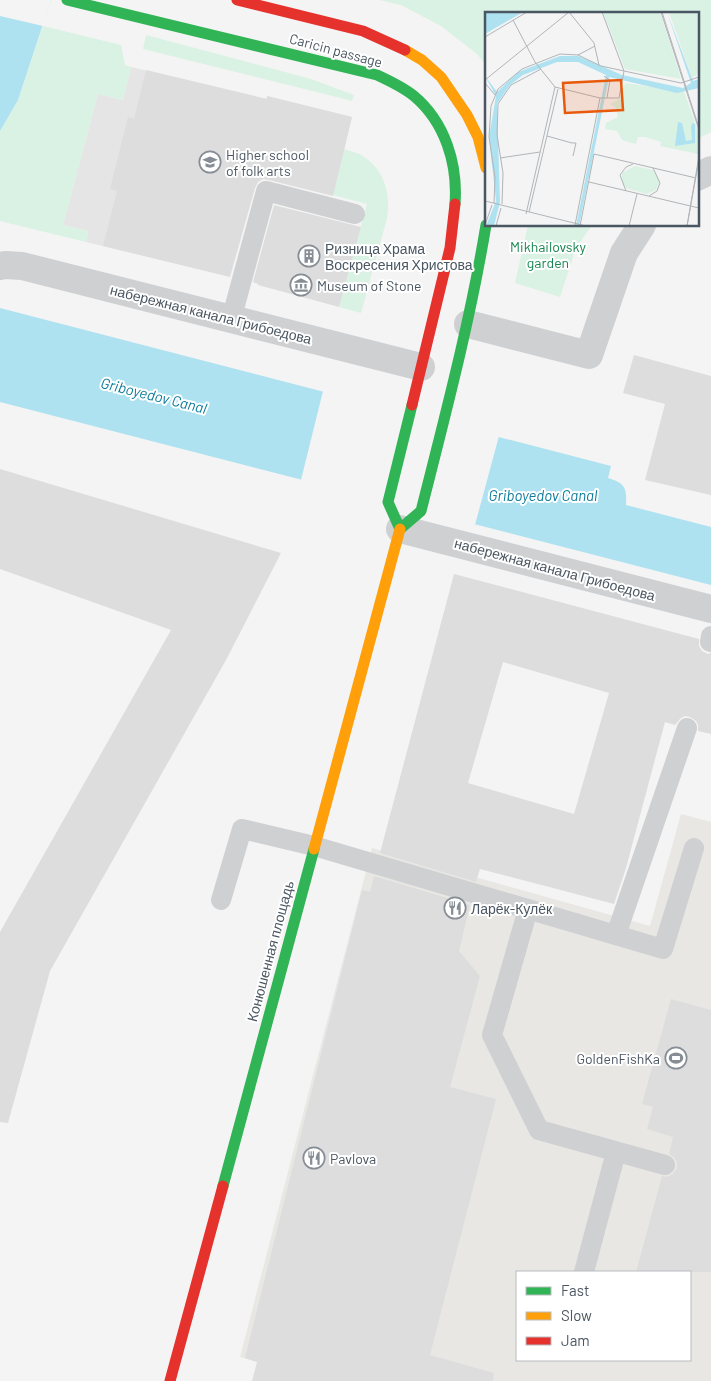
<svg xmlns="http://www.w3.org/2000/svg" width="711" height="1381" viewBox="0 0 711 1381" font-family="Barlow,sans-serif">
<rect width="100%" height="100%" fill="#f4f4f4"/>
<path fill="#e8e7e3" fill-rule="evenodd" d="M681 814 711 822V1381H338L258 1362 240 1357 372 848 650 926ZM517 1272H690V1360H517Z"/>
<path fill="#e6e5e6" d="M131 67 266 99 267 96 352 117 333 195 249 175 224 275 86 242 88 231 63 225 98 94 123 100Z"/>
<g fill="#d9f2e3">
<path d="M379 0H711V132L697 139V14H486V65L477 54 441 26 401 5Z"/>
<path d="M43 26 121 45 125 65 131 67 123 100 98 94 63 225 88 231 86 242 0 221V131L18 100Z"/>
<path d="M146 35 311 79 354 95 352 101 341 98 143 49Z"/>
<path d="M344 149C349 151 355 152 359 154 384 167 391 193 387 218L361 313 339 307 367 204 333 195Z"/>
<path d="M528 225H592L576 248 560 297 515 283Z"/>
</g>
<g fill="#aee2f0">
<path d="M0 0H51L18 100 0 131Z"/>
<path d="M0 308 611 466 608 478C625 483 627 488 626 505L711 527V585L0 402Z"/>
</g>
<g fill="#f4f4f4">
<path d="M0 0H51L43 26 0 16Z"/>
<path d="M323 391 499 436 475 525 301 480Z"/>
</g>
<g fill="#ddddde" fill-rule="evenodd">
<path d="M146 70 267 99V96L352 117 333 196 269 180 263 179 258 182 255 188 230 277 103 246 117 191 110 189 128 117 134 119Z"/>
<path d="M274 205 361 227 339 307 258 285V284L253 282Z"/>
<path d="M634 355 711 376V495L645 480 665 404 623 393Z"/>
<path d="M0 469 281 553 226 660 50 971 8 1123 0 1122V932L171 630 0 569Z"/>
<path d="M454 574 699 639V646L702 651 708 654 711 653V734L698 731V725L696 721 690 717 685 716 680 719 675 725 665 722 626 868 614 904 480 869 476 882 380 853ZM503 662 609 693 574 814 468 783Z"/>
<path d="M374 876 470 905 459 951 480 976 450 1087 496 1099 430 1355 494 1373 493 1381H252L257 1362 245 1358 362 890 370 892Z"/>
<path d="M671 999 711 1010V1272H636L662 1176 667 1177 673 1174 677 1168V1163L674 1157 669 1154 673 1137 647 1129 653 1107 642 1104Z"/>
</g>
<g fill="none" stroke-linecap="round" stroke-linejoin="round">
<g stroke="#ced0d2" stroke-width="20">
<path d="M231 320 266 191 355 214"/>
<path d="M710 642 711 636"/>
<path d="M221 900 242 829 314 846 663 949 694 848"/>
<path d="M528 909 492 1035 539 1130 665 1165"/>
<path d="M616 935 687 728"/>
<path d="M584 1272 616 1152"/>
</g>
<g stroke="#ced0d2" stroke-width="28">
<path d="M697 177 711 170"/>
<path d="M0 266 5 265 22 266 421 367"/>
<path d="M468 324 589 355 624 253 642 225"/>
<path d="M400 529 711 609"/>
</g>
<g stroke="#30b455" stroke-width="11">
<path d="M67 0 377 75C390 81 403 87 414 96 445 122 458 164 455 204"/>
<path d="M400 529 388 502 412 405"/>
<path d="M400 529 421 511C445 416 470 322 486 225"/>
<path d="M223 1186 314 849"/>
</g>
<g stroke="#ff9f0a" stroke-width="11">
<path d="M405 50 422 60 441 77 467 115 478 137 486 168"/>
<path d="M314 849 400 529"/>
</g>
<g stroke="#e5322d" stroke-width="11">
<path d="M237 0 363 31 405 50"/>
<path d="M412 405 450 248 455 204"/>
<path d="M170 1381 223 1186"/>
</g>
</g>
<defs>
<g id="university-ring" transform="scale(1.125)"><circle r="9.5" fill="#fff" stroke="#868d94" stroke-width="1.5"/><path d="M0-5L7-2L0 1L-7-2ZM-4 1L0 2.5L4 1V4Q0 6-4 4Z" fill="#868d94"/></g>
<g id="building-ring" transform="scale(1.125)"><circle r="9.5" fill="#fff" stroke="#868d94" stroke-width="1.5"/><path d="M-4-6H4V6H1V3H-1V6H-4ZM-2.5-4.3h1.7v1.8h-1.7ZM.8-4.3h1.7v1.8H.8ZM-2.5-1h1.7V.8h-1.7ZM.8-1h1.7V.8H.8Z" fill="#868d94"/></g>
<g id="museum-ring" transform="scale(1.125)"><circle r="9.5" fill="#fff" stroke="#868d94" stroke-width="1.5"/><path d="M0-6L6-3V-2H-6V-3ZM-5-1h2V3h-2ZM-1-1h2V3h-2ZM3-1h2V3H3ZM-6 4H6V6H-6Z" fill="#868d94"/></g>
<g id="restaurant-ring" transform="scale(1.125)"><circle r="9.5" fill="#fff" stroke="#868d94" stroke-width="1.5"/><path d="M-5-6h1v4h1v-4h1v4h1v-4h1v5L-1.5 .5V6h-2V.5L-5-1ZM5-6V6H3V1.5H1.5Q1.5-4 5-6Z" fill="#868d94"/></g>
<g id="stadium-ring" transform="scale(1.125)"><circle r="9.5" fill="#fff" stroke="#868d94" stroke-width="1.5"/><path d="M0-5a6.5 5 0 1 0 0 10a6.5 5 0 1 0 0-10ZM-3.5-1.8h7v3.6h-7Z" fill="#868d94"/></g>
</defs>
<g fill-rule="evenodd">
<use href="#university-ring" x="210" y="162"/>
<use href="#building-ring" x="309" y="256"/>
<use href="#museum-ring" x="301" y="285"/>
<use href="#restaurant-ring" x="455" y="908"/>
<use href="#stadium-ring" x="676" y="1058"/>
<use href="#restaurant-ring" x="314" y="1158"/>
</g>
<g text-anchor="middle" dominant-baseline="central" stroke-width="4" stroke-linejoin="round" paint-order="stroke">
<g font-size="14" fill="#4a5661" stroke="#fff">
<text transform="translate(336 50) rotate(15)">Caricin passage</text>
<text transform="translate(211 314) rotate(14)">набережная канала Грибоедова</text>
<text transform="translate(555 569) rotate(15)">набережная канала Грибоедова</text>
<text transform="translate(270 951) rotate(-75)">Конюшенная площадь</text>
</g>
<g font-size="14" fill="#4a5661" stroke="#fff" text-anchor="start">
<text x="226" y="154">Higher school<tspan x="226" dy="16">of folk arts</tspan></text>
<text x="325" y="248">Ризница Храма<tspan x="325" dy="16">Воскресения Христова</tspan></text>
<text x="317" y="285">Museum of Stone</text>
<text x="471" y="908">Ларёк-Кулёк</text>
<text x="660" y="1058" text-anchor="end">GoldenFishKa</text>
<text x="330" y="1158">Pavlova</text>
</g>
<g font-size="14" fill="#17864f" stroke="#fff">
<text x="548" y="246">Mikhailovsky<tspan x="548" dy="16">garden</tspan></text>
</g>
<g font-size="15" font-style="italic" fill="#0c7c9b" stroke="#fff">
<text transform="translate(154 395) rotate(14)">Griboyedov Canal</text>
<text x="543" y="495">Griboyedov Canal</text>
</g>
</g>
<g transform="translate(485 12)">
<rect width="214" height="214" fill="#f4f4f4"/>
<path d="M118 0H175L196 67 140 57ZM184 0H214V61L207 66ZM140 71 199 80 214 122 213 142 175 134 176 130 160 125H153L151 132 137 128 132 119 120 117 121 111 133 105 131 96 125 92 136 86ZM150 154 168 158 175 169 171 178 162 182 141 176 137 170V161Z" fill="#d9f2e3"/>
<path d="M0 0H38L0 22ZM182 0 208 69 214 67V76L192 81 124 65 94 214H91L121 63 93 50H72L38 63 25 73 12 92 15 190 9 214H1L11 189 4 125 11 84 0 64 12 80 33 60 75 44H93L137 63 198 76 206 71ZM193 110 197 111 201 129 207 128 206 115 207 111 210 112V131L190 134Z" fill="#aee2f0"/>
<path fill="none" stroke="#b0b5b9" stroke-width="1" d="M84 0 109 31 114 53M176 0 214 118M177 0 214 116M28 8 50 50 70 75M0 25 42 0M93 43 110 34M139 59 196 71 214 65M119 64 125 68 122 86M0 68 84 0M0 71 10 83M115 86H134L139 59M62 124 87 131M87 131H91L88 144M15 146 55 140M104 170 214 196M141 179 135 163 141 155 148 152M164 184 172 179 175 171 168 156M0 189 101 214M9 191 10 165 4 125 6 94 13 77 37 57 75 42 93 43 116 54 139 59 117 0M17 192 18 161 12 123 13 92 26 73 56 57M44 200 73 77M41 202 70 75 115 86M0 213 7 193M90 213 115 86M11 214 16 196M95 214 109 142 211 166M144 214 152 182M202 214 214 144M202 214 214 148"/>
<path fill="#e8590c" fill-opacity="0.15" stroke="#e8590c" stroke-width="2.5" d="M136 68 138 98 80 101 78 71Z"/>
<rect width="214" height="214" fill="none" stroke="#4a5661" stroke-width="2.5"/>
</g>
<rect x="516" y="1271" width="175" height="90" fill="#ffffff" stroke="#b7bbc0"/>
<rect x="526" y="1287" width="25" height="8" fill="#30b455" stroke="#b7bbc0"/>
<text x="561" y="1296" font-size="15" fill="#4a5661">Fast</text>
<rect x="526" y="1312" width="25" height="8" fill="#ff9f0a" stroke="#b7bbc0"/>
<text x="561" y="1321" font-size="15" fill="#4a5661">Slow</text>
<rect x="526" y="1337" width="25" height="8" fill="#e5322d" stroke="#b7bbc0"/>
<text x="561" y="1346" font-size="15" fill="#4a5661">Jam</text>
</svg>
